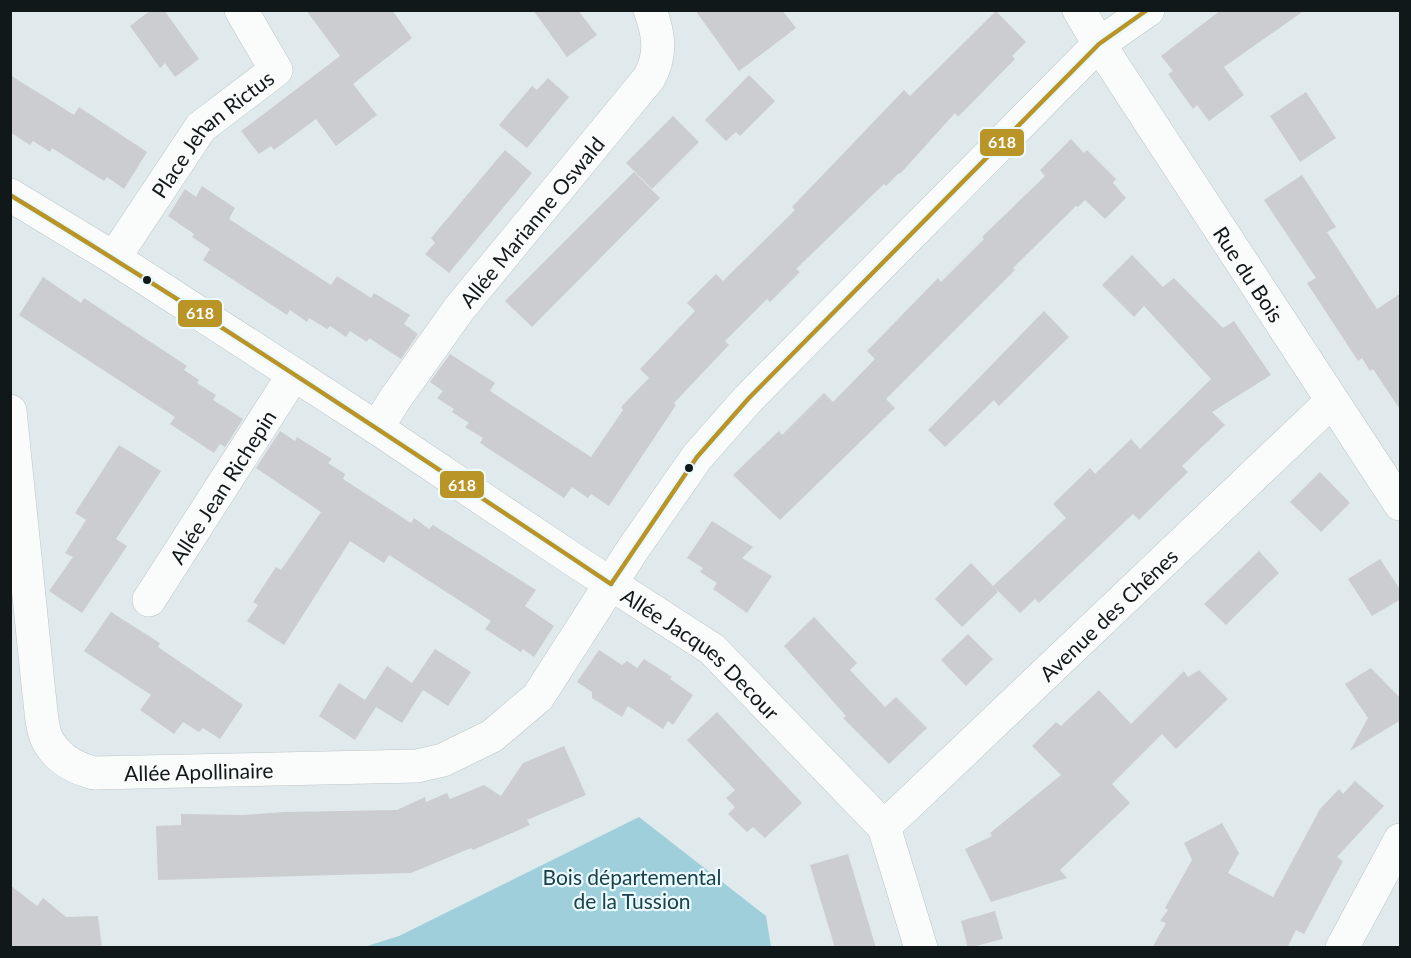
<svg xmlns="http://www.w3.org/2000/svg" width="1411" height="958" viewBox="0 0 1411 958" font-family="Lato,sans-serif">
<rect width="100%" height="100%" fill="#e0eaed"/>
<path fill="#9ecfdb" d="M639 817 766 916 771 947H364L399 936Z"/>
<g fill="#cccdd0">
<path d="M151 10H164L199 59 175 77 165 63 160 68 130 26Z"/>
<path d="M306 10H392L412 38 353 84 377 115 336 146 316 119 274 150 271 146 259 154 241 131 340 56Z"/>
<path d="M533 10H578L597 35 567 57Z"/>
<path d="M695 10H782L796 28 739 71Z"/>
<path d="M1221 10H1305L1224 67 1244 95 1209 121 1197 105 1193 109 1168 74 1173 71 1161 56Z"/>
<path d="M996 11 1026 42 1012 56 1015 59 958 117 955 113 900 174 899 173 886 186 884 184 796 269 800 272 770 302 767 299 725 341 729 345 674 403 676 405 609 506 591 494 588 498 572 487 564 498 480 443 483 438 465 427 469 423 452 412 454 409 437 398 443 391 430 382 450 354 495 383 490 391 591 457 623 410 621 407 649 378 640 369 695 311 687 303 716 274 723 281 795 210 792 207 904 90 910 96Z"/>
<path d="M10 75 74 115 79 107 147 152 124 189 107 177 104 181 52 148 50 152 33 141 30 145 10 132Z"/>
<path d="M749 75 775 101 740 136 736 132 726 141 705 120Z"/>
<path d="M548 78 569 97 527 148 499 125 532 86 537 90Z"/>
<path d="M1306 92 1336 138 1300 162 1270 116Z"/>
<path d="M673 116 699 142 652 189 626 163Z"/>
<path d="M1071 139 1084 153 1087 150 1116 179 1113 183 1126 198 1105 219 1085 200 1078 207 1076 206 1013 268 1015 270 886 399 895 408 780 520 733 475 779 431 782 435 824 393 833 402 875 359 867 351 938 278 941 282 984 239 982 237 1045 176 1040 170Z"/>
<path d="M505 150 532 173 449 273 425 254 435 243 431 238Z"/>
<path d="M634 172 660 198 532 327 505 301Z"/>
<path d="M1302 175 1336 227 1327 232 1377 309 1401 293V411L1373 369 1370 371 1362 358 1358 361 1307 283 1316 278 1264 200Z"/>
<path d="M202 186 235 208 229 219 331 285 337 276 371 298 374 293 410 315 404 324 418 334 401 359 369 338 367 342 350 331 346 337 330 326 327 329 309 318 307 322 290 310 287 315 203 260 210 249 192 237 194 234 168 216 185 189 196 197Z"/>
<path d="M1132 255 1163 287 1174 278 1223 328 1234 321 1271 375 1212 412 1225 425 1182 466 1188 472 1139 520 1133 514 1039 603 1035 599 1020 613 994 587 998 592 962 627 935 599 971 563 993 586 1066 518 1053 504 1090 468 1095 474 1131 439 1140 449 1211 379 1144 306 1134 317 1102 285Z"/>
<path d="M43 277 81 303 84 298 187 366 184 370 199 380 197 383 216 395 213 400 243 419 225 447 220 444 214 453 170 424 175 417 19 315Z"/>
<path d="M1044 311 1069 337 999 406 994 400 945 447 928 430Z"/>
<path d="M280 431 295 441 297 437 332 459 328 463 345 474 343 479 411 523 414 518 429 529 433 525 536 590 525 606 554 626 534 657 523 649 521 652 485 629 491 621 389 555 384 563 350 541 284 645 247 621 258 605 253 602 276 567 281 570 321 512 256 468Z"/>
<path d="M119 445 161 471 116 539 127 546 82 613 49 591 73 557 65 553 86 520 75 513Z"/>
<path d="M1320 472 1350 503 1321 532 1290 502Z"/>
<path d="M712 521 753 547 742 558 772 576 747 613 713 589 717 583 700 572 703 568 687 558Z"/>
<path d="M1259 551 1279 573 1226 625 1204 604Z"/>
<path d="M1380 559 1401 591V599L1372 616 1348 579Z"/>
<path d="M111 612 160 643 158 647 243 705 220 739 203 728 199 732 183 722 174 734 140 710 151 695 84 651Z"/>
<path d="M814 617 857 663 850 670 885 707 896 697 927 728 889 764 843 718 846 716 784 646Z"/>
<path d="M968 634 993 659 966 686 941 660Z"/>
<path d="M435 649 471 672 448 706 423 690 402 723 376 707 355 740 319 716 339 683 365 700 387 666 412 683Z"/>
<path d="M599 650 622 665 627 661 637 668 644 659 672 677 670 679 693 695 673 725 668 721 663 729 628 706 622 717 592 698V692L577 682Z"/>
<path d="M1371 668 1401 699V720L1350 751 1368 718 1345 684Z"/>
<path d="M1199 670 1228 699 1176 749 1162 734 1112 784 1130 803 1060 870 1067 878 991 902 965 849 992 836 990 833 1061 775 1032 746 1056 722 1061 726 1099 690 1131 724 1184 671 1188 677Z"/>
<path d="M717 712 802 803 765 838 753 827 747 832 728 814 735 807 726 798 735 790 687 740Z"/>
<path d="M564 746 586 795 527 820 530 825 473 850 471 848 411 873 158 880 156 826 181 825V814L243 815 284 812 397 810 425 797 426 802 447 793 450 799 484 785 501 796 523 763Z"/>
<path d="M1355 781 1384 806 1337 857 1343 861 1304 934 1296 930 1287 948H1152L1166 923 1160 921 1168 910 1165 908 1192 860 1184 843 1222 823 1239 853 1228 873 1273 897 1320 809 1339 789 1343 794Z"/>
<path d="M848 854 876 948H835L810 865Z"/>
<path d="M10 885 37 906 43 898 66 917 98 916 102 948H10Z"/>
<path d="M995 911 1003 939 968 948 961 921Z"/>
</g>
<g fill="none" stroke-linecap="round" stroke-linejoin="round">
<g stroke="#bdc5c7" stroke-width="34">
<g id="minor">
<path id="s1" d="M1079 10 1099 44 1400 504"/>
<path id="s2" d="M10 195 114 258 377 428 577 562 712 649 884 827 921 948"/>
<path id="s3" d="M114 258 201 127 276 70 241 10"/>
<path id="s4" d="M10 411 39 694C41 707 41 725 46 737 55 757 74 768 94 773L417 766 443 760 492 736 538 697 633 549 697 457 749 398 1099 44 1148 10"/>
<path id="s5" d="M377 428 395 399 459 309 649 78C662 55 659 34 650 10"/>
<path id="s6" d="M149 600 294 374"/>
<path id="s7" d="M884 827 1332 401"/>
<path d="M1342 948 1400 840"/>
</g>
</g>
<use href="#minor" stroke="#fafcfc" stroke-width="33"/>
<g stroke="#ebfafe" stroke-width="9">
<g id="bus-1">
<path d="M10 195C214 319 413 452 611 584"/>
<path d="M611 584 697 457 749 398 1099 44 1147 10"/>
</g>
</g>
<use href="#bus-1" stroke="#b99427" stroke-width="4.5"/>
</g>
<g fill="#11181a" stroke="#ebfafe" stroke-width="2">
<circle cx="147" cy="280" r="5"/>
<circle cx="689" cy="468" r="5"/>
</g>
<g text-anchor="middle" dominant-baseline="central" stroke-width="4.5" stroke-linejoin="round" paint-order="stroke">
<g font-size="21" fill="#11181a" stroke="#ebfafe">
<text stroke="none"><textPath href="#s3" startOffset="160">Place Jehan Rictus</textPath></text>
<text stroke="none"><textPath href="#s5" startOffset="258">Allée Marianne Oswald</textPath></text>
<text stroke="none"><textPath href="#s1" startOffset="314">Rue du Bois</textPath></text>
<text stroke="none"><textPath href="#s6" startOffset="135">Allée Jean Richepin</textPath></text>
<text stroke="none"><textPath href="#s7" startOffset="309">Avenue des Chênes</textPath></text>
<text stroke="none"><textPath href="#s2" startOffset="830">Allée Jacques Decour</textPath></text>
<text stroke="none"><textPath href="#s4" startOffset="495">Allée Apollinaire</textPath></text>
</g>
<g font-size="21" fill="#1a4049" stroke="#ebfafe">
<text x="632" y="876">Bois départemental<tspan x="632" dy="24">de la Tussion</tspan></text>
</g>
</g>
<g stroke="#ebfafe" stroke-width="2">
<rect x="979" y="128" width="46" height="29" rx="6" fill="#b99427"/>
<rect x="177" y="299" width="46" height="29" rx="6" fill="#b99427"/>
<rect x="439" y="470" width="46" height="29" rx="6" fill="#b99427"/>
</g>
<g font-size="16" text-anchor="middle" font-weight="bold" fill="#fff">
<text x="1002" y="148">618</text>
<text x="200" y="319">618</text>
<text x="462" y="491">618</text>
</g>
<rect width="1411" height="958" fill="none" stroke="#11181a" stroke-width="24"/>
</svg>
